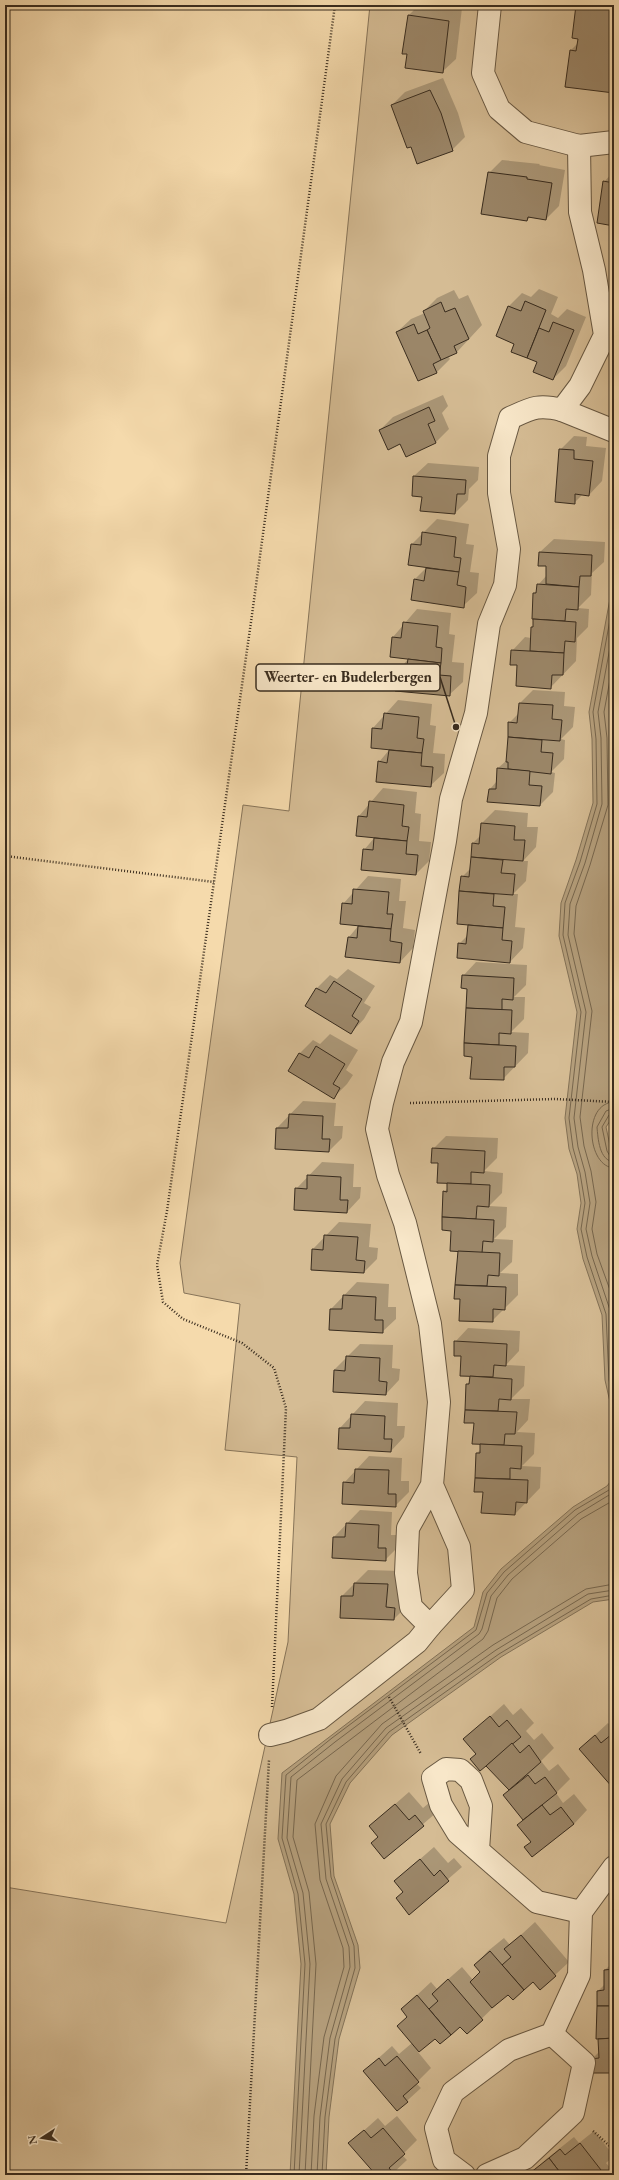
<svg xmlns="http://www.w3.org/2000/svg" width="619" height="2180" viewBox="0 0 619 2180" font-family="'EB Garamond',serif">
<rect width="100%" height="100%" fill="#f5daac"/>
<filter id="stains"><feTurbulence type="fractalNoise" baseFrequency=".005" numOctaves="4"/><feColorMatrix values="0 0 0 0 .2 0 0 0 0 .09 0 0 0 0 .02 0 0 0 .5 -.17"/></filter>
<radialGradient id="worn" r=".72"><stop offset=".6" stop-color="#630" stop-opacity="0"/><stop offset="1" stop-color="#630" stop-opacity=".3"/></radialGradient>
<path fill="#d5bc94" stroke="#877459" d="M370 5H614V2175H5V1887L226 1923 288 1642 297 1457 225 1450 240 1304 184 1293 180 1263 243 805 289 811Z"/>
<g fill="#b59f7c" stroke="#837156">
<path d="M614 577V1115L606 1127 611 1150 614 1155V1420L605 1380 602 1315 583 1259 577 1229 581 1203 577 1174 569 1149 565 1118 577 1012 559 936 561 903 576 860 593 803 592 739 589 712Z"/>
<path d="M614 1477V1599L593 1602 501 1657 392 1735 350 1783 330 1824 334 1876 358 1945 360 1968 339 2039 329 2117 326 2175H290L301 1964 294 1894 278 1839 282 1773 474 1627 483 1592 501 1569 573 1507 607 1486Z"/>
</g>
<g fill="#0003">
<path d="M419 5 462 8 456 59 442 72 408 16Z"/>
<path d="M577 5H614V92L566 86 571 50 578 43Z"/>
<path d="M443 78 458 113 465 137 452 150 411 146 392 105 405 92Z"/>
<path d="M502 160 540 164 539 165 565 170 559 206 546 219 531 217 527 220 489 173Z"/>
<path d="M614 171V225L604 182Z"/>
<path d="M539 289 558 297 551 314 558 318 567 309 586 317 566 366 553 379 539 362 512 351 516 343 497 336 509 306 522 293 531 297Z"/>
<path d="M454 290 459 299 468 295 482 325 457 352 448 356 450 359 437 372 419 380 397 332 411 319 425 313 424 311 437 298Z"/>
<path d="M443 395 448 406 442 413 449 429 436 442 406 455 401 443 380 430 393 417Z"/>
<path d="M574 436 587 437 586 446 606 448 602 481 589 495 583 494 574 503 560 450Z"/>
<path d="M428 463 479 467 478 480 469 489 468 500 455 513 423 496 414 476Z"/>
<path d="M437 519 469 524 466 544 474 545 470 572 479 573 477 593 463 606 415 579 427 567 412 544Z"/>
<path d="M554 539 605 542 604 562 592 573 591 595 578 608 589 609 588 627 577 638 576 661 550 688 518 664 512 651 525 637 531 638 532 627 534 625V593L537 591 538 585 547 575 548 565H539L540 552Z"/>
<path d="M417 609 451 613 449 634 455 635 452 662 464 663 463 682 449 695 398 671 409 658 391 657 393 637Z"/>
<path d="M533 690 565 692 564 706 575 707 573 727 561 739 565 740 564 759 551 772 555 773 553 792 540 805 490 789 497 781 498 768 507 760 509 723 519 713 520 703Z"/>
<path d="M398 700 432 704 430 725 436 726 433 753 445 754 444 773 430 786 379 762 390 749 373 728Z"/>
<path d="M383 788 417 792 415 813 421 814 419 841 431 842 429 861 416 874 364 850 375 837 359 816Z"/>
<path d="M495 810 528 813 527 827H538L536 847 523 861H528L526 881 513 894H518L515 927 525 928 523 948 510 962 459 944 468 935 469 924 458 923 462 877 471 868 473 843 481 835 482 823Z"/>
<path d="M368 876 401 879 399 901H406L403 928 415 930 413 948 400 962 349 937 359 925 343 904Z"/>
<path d="M476 962 527 965 526 985 514 997H525L524 1019 511 1032 529 1033 528 1053 503 1079 473 1056 465 1055 468 988 463 976Z"/>
<path d="M348 969 375 986 364 1003 371 1007 364 1019 351 1033 306 1006 317 988 330 975 337 979Z"/>
<path d="M330 1034 358 1050 346 1070 353 1075 347 1084 334 1097 289 1071 300 1053 313 1040 320 1044Z"/>
<path d="M303 1101 336 1103 334 1126H343L342 1138 329 1151 277 1128Z"/>
<path d="M446 1136 498 1138 497 1158 484 1171 503 1173 502 1193 489 1206 507 1207 506 1227 494 1239 513 1240 512 1262 500 1273 518 1274V1295L492 1321 461 1298H455L459 1250 452 1230 444 1192 448 1188V1182L433 1149Z"/>
<path d="M322 1162 354 1164 353 1187H361L360 1198 347 1212 296 1189Z"/>
<path d="M339 1222 371 1224 369 1247 378 1248 377 1259 364 1272 313 1249Z"/>
<path d="M357 1282 389 1284 388 1307H396V1319L382 1332 331 1309Z"/>
<path d="M468 1328 520 1331 519 1351 506 1365 525 1366 524 1386 511 1399H530L528 1420 517 1432 535 1433 534 1454 522 1466 541 1467 540 1488 515 1514 484 1491H475L477 1453 481 1449 475 1423 465 1422 467 1385 470 1381 471 1375 455 1342Z"/>
<path d="M360 1344 393 1345 392 1368 400 1369 399 1380 386 1394 334 1370Z"/>
<path d="M365 1401 398 1403 397 1426H405L404 1437 391 1451 340 1428Z"/>
<path d="M369 1456 402 1458 401 1481H409V1492L395 1506 344 1483Z"/>
<path d="M360 1510 392 1512 391 1535H399V1546L385 1560 333 1557 334 1537Z"/>
<path d="M368 1570 401 1571 407 1606 394 1619 342 1596Z"/>
<path d="M504 1704 513 1715 521 1708 534 1723 526 1731 534 1740 542 1733 554 1748 541 1761 549 1771 558 1764 570 1779 556 1793 563 1803 574 1794 587 1810 574 1824 532 1856 525 1847 531 1842 518 1825 524 1819 504 1795 510 1790 465 1739Z"/>
<path d="M608 1723 614 1729 613 1787 580 1749Z"/>
<path d="M409 1792 423 1808 429 1803 437 1812 384 1858 379 1837 370 1826Z"/>
<path d="M434 1847 448 1863 454 1858 462 1867 409 1913 404 1892 395 1881Z"/>
<path d="M535 1922 569 1962 540 1989 533 1981 508 1993 467 2033 460 2025 440 2043 435 2037 418 2052 431 2068 416 2083 421 2088 397 2110 364 2071 392 2046 399 2054 412 2043 408 2016 402 2009 431 1982 437 1989 462 1967 473 1980 481 1972 475 1965 488 1951 504 1938 510 1945Z"/>
<path d="M614 1961V2109L612 2072 592 2059 600 2051 599 2037 597 2038 596 2026 599 2023 598 1991 605 1984V1970Z"/>
<path d="M397 2116 417 2140 402 2155 407 2160 391 2175H377L350 2143 378 2118 385 2126Z"/>
<path d="M594 2131 614 2156 606 2163 612 2170 608 2175H533L532 2173 545 2160 574 2137 579 2143Z"/>
</g>
<g fill="none" stroke-linecap="round" stroke-linejoin="round">
<g stroke="#77664d" stroke-width="1">
<path d="M614 598 593 712 596 739 597 804 580 862 565 903 563 935 581 1012 569 1118 573 1148 580 1173 585 1203 581 1229 587 1257 606 1314 609 1380 614 1402"/>
<path d="M614 626 598 712 601 738 602 804 585 863 570 904 568 935 586 1012 574 1118 578 1147 585 1172 590 1203 586 1229 592 1256 611 1313 614 1377"/>
<path d="M614 658 604 712 607 738 608 805 590 865 576 906 574 934 592 1011 580 1117 584 1146 591 1171 596 1202 592 1229 597 1254 614 1301"/>
<path d="M614 1102C582 1103 587 1167 614 1168"/>
<path d="M614 1108 606 1111 597 1127C598 1138 599 1161 614 1162"/>
<path d="M614 1113 609 1115 602 1127 607 1151 610 1156 614 1157"/>
<path d="M294 2175 305 1964 298 1894 282 1838 286 1775 332 1738 476 1630 487 1593 504 1572 575 1510 609 1490 614 1484"/>
<path d="M299 2175 310 1964 303 1893 287 1838 291 1777 335 1742 479 1634 482 1629 491 1596 508 1575 578 1514 614 1492"/>
<path d="M305 2175 316 1964 309 1892 293 1837 297 1780 483 1639 488 1631 497 1598 512 1579 581 1519 614 1500"/>
<path d="M311 2175 314 2116 324 2037 344 1967 343 1948 320 1880 315 1824 336 1776 382 1724 493 1645 586 1589 614 1584"/>
<path d="M317 2175 320 2117 330 2038 350 1967 349 1947 326 1879 321 1824 342 1779 386 1728 496 1650 588 1594 614 1590"/>
<path d="M322 2175 325 2117 335 2039 355 1968 354 1946 331 1877 326 1824 346 1782 389 1732 499 1654 591 1599 614 1595"/>
</g>
</g>
<g fill="#9b8668" stroke="#392c1e">
<path d="M576 5H614V93L565 87 570 50 576 51 578 39 572 38Z"/>
<path d="M408 15 449 21 443 73 405 68 407 54H402Z"/>
<path d="M430 90 441 113 453 151 417 164 411 147 407 148 391 105Z"/>
<path d="M488 172 527 177V179L552 183 546 220 528 217 527 221 481 214Z"/>
<path d="M603 181 614 183V226L597 223Z"/>
<path d="M525 301 546 310 527 358 511 352 514 344 496 336 508 306 521 311Z"/>
<path d="M441 302 445 312 455 308 469 339 454 346 457 353 441 360 427 330 430 328 423 311Z"/>
<path d="M553 322 574 330 553 380 533 372 537 362 527 358 539 328 549 332Z"/>
<path d="M414 324 418 334 427 330 441 360 433 364 437 373 418 381 396 332Z"/>
<path d="M429 407 435 421 428 424 436 443 406 457 400 444 388 450 379 430Z"/>
<path d="M559 449 574 450V459L593 461 589 496 575 494V504L555 502Z"/>
<path d="M614 474V515H610Z"/>
<path d="M413 476 466 480 465 494H457L455 514 420 511 422 497 412 496Z"/>
<path d="M422 532 456 537 454 557 461 558 459 572 408 565 411 544 421 545Z"/>
<path d="M539 552 592 555 591 576H580L579 587 546 584V566H538Z"/>
<path d="M426 568 459 572 457 585 466 587 464 608 411 600 414 579 424 581Z"/>
<path d="M537 584 579 587 578 610 566 609 565 621 532 619 533 593H536Z"/>
<path d="M533 619 576 622 575 642 565 641 564 653 530 651 531 627H533Z"/>
<path d="M403 622 438 626 436 647 442 648 441 663 390 657 392 637 401 638Z"/>
<path d="M511 650 564 653 563 675H552L551 689 516 686 517 665H510Z"/>
<path d="M408 659 441 663 439 675 451 676 450 696 395 691 397 671H406Z"/>
<path d="M519 703 553 705 552 719 562 720 560 741 508 737V722L517 723Z"/>
<path d="M384 713 419 717 417 738 424 739 422 753 371 748 372 728 382 729Z"/>
<path d="M508 737 542 740 541 752 553 753 551 774 508 769V762H506Z"/>
<path d="M389 750 422 753 421 766 433 767 431 787 376 782 378 761 387 763Z"/>
<path d="M497 768 530 771 529 785 542 786 540 806 487 802 489 789H496Z"/>
<path d="M369 801 404 805 402 826 409 827 407 841 356 836 358 816 367 817Z"/>
<path d="M481 823 515 826 514 840H525L523 861 471 857 472 843 479 844Z"/>
<path d="M374 838 407 841 406 854 418 855 416 875 361 870 363 849 373 850Z"/>
<path d="M471 857 503 860 501 873 515 874 513 895 459 891 461 876 469 877Z"/>
<path d="M353 889 389 892 387 914H393L391 929 340 924 342 903 352 904Z"/>
<path d="M459 891 494 894 493 906 505 907 503 928 457 924Z"/>
<path d="M468 925 503 928 502 940 512 941 510 963 457 958 458 943 466 944Z"/>
<path d="M358 926 391 929 390 941 402 943 400 963 345 957 348 937 357 938Z"/>
<path d="M462 975 514 978 513 1000 502 999V1010L466 1008 467 989 461 988Z"/>
<path d="M334 981 362 999 352 1016 359 1021 351 1034 305 1006 316 988 326 993Z"/>
<path d="M466 1008 512 1010 511 1034 499 1033V1045L464 1043Z"/>
<path d="M464 1043 516 1046 515 1067H504V1080L470 1079 472 1057 464 1056Z"/>
<path d="M316 1046 345 1064 333 1084 340 1088 334 1099 288 1071 299 1053 309 1058Z"/>
<path d="M289 1114 323 1116 322 1139H330L329 1152 275 1149 276 1128H288Z"/>
<path d="M432 1148 485 1151 484 1173 471 1172V1184L437 1183 438 1163H431Z"/>
<path d="M307 1175 341 1177 340 1200H348L347 1213 294 1210 295 1188 307 1189Z"/>
<path d="M447 1183 490 1185 489 1207 477 1206 476 1219 442 1217 443 1191 447 1192Z"/>
<path d="M442 1217 494 1220 493 1242 483 1241 482 1253 450 1251 451 1231 442 1230Z"/>
<path d="M324 1235 358 1237 356 1260 365 1261 364 1273 311 1270 312 1249 323 1250Z"/>
<path d="M458 1251 500 1253 499 1276 488 1275 487 1286 455 1285Z"/>
<path d="M455 1285 506 1287 505 1310 493 1309V1322L459 1321 460 1299H454Z"/>
<path d="M343 1295 376 1297 375 1320H383V1333L329 1330 330 1309H342Z"/>
<path d="M454 1341 507 1344 506 1366 494 1365 493 1377 460 1376 461 1356H454Z"/>
<path d="M346 1356 380 1358 379 1381 387 1382 386 1395 333 1392 334 1370 345 1371Z"/>
<path d="M470 1376 512 1379 511 1400 499 1399 498 1411 465 1410 466 1384H469Z"/>
<path d="M465 1410 517 1412 515 1434H505L504 1445 472 1444 474 1423H464Z"/>
<path d="M351 1414 385 1416 384 1439H392L391 1452 338 1449 339 1428H350Z"/>
<path d="M480 1444 522 1446 521 1469 510 1468V1479L475 1478 476 1453H480Z"/>
<path d="M355 1469 389 1470 388 1494H396V1507L342 1504 343 1482 354 1483Z"/>
<path d="M475 1478 528 1480 527 1503 516 1502 515 1515 481 1513 483 1492H474Z"/>
<path d="M346 1523 379 1525 378 1548H386V1561L332 1558 333 1537H345Z"/>
<path d="M354 1583 388 1584 386 1607 395 1608 394 1620 340 1618 341 1596H353Z"/>
<path d="M490 1716 499 1727 507 1720 521 1737 480 1771 470 1759 476 1754 463 1739Z"/>
<path d="M612 1734 614 1736 613 1788 579 1749 595 1735 601 1743Z"/>
<path d="M512 1743 520 1753 529 1745 541 1762 509 1790 486 1766Z"/>
<path d="M528 1775 535 1784 545 1777 557 1793 523 1820 503 1795Z"/>
<path d="M395 1804 409 1820 415 1815 424 1826 384 1859 371 1843 378 1837 369 1826Z"/>
<path d="M542 1805 550 1815 561 1807 574 1824 532 1857 524 1847 531 1842 517 1825Z"/>
<path d="M420 1859 434 1876 440 1870 449 1881 409 1915 396 1898 403 1892 394 1881Z"/>
<path d="M521 1935 556 1976 540 1990 533 1982 524 1990 502 1965 511 1957 504 1949Z"/>
<path d="M490 1951 524 1990 513 2000 508 1995 492 2008 470 1982 480 1972 474 1965Z"/>
<path d="M614 1969V2006H597V1991L604 1990V1970Z"/>
<path d="M448 1979 483 2020 467 2034 460 2027 451 2035 429 2009 438 2001 432 1994Z"/>
<path d="M417 1995 451 2035 440 2044 435 2039 419 2052 397 2026 407 2017 401 2009Z"/>
<path d="M597 2006H614V2038L596 2039Z"/>
<path d="M614 2038V2073H591V2059L599 2058 598 2039Z"/>
<path d="M397 2056 419 2082 403 2096 408 2102 397 2111 363 2071 379 2058 385 2066Z"/>
<rect x="611" y="2073" width="3" height="37"/>
<rect x="612" y="2119" width="2" height="21"/>
<path d="M383 2128 405 2154 389 2168 394 2174 393 2175H376L348 2143 364 2130 371 2138Z"/>
<path d="M580 2143 601 2170 594 2175H562L549 2158 560 2149 565 2155Z"/>
<path d="M549 2158 562 2175H532L530 2173Z"/>
</g>
<g fill="none" stroke-linecap="round" stroke-linejoin="round">
<g stroke="#685842" stroke-width="24">
<g id="minor">
<path d="M490 5 483 73 499 109 526 132 579 146 614 142"/>
<path d="M562 410 614 431"/>
<path d="M432 1485 459 1547 463 1590 430 1626 411 1607 406 1573 408 1528 432 1485 439 1402 430 1324 405 1223 388 1175 377 1129 382 1103 393 1062 411 1022 445 841 451 799 476 713 489 624 505 585 509 549 499 493V456L510 418C532 408 538 404 562 410L580 386 605 335 594 270 580 212 579 146"/>
<path d="M270 1735 286 1731 319 1719 417 1642 430 1626"/>
<path d="M478 1850 481 1806 471 1780 460 1770 446 1769 433 1778 441 1805 458 1833 537 1902 581 1912"/>
<path d="M464 2175 444 2160 436 2128 453 2092 509 2050 552 2034 579 1975 581 1912 614 1867"/>
<path d="M487 2175 525 2158 573 2113 584 2063 552 2034"/>
</g>
</g>
<g stroke="#392c1e" stroke-width="2.5" stroke-dasharray="1 2" stroke-linecap="butt">
<path d="M5 856 214 882"/>
<path d="M410 1103 555 1099 614 1102"/>
<path d="M389 1697 421 1754"/>
<path d="M272 1707 286 1408 274 1368 242 1343 183 1319 163 1302 157 1265 167 1211 251 622 335 5"/>
<path d="M593 2131 614 2150"/>
<path d="M246 2175 269 1760"/>
</g>
<use href="#minor" stroke="#f8e7c9" stroke-width="22"/>
</g>
<path fill="none" stroke="#392c1e" stroke-width="1.5" d="M456 727L440 677"/>
<circle fill="#392c1e" stroke="#f8e7c9" stroke-width="1.5" cx="456" cy="727" r="4"/>
<rect fill="#f8e7c9" stroke="#392c1e" stroke-width="1.5" x="256" y="664" width="184" height="27" rx="4"/>
<g font-size="15" text-anchor="middle" font-weight="bold" fill="#392c1e">
<text x="348" y="682">Weerter- en Budelerbergen</text>
</g>
<rect width="619" height="2180" fill="none" stroke="#f5daac" stroke-width="20"/>
<rect x="6" y="6" width="607" height="2168" fill="none" stroke="#392c1e" stroke-width="2"/>
<rect x="10" y="10" width="599" height="2160" fill="none" stroke="#392c1e"/>
<g transform="translate(42 2138) rotate(258)" stroke="#f8e7c9" stroke-width="3" paint-order="stroke">
<path d="M0-3L7 15L0 10L-7 15Z" fill="#392c1e"/>
<text y="-6" font-size="11" font-weight="bold" text-anchor="middle" fill="#392c1e">N</text>
</g>
<rect width="100%" height="100%" filter="url(#stains)"/>
<rect width="100%" height="100%" fill="url(#worn)"/>
</svg>
